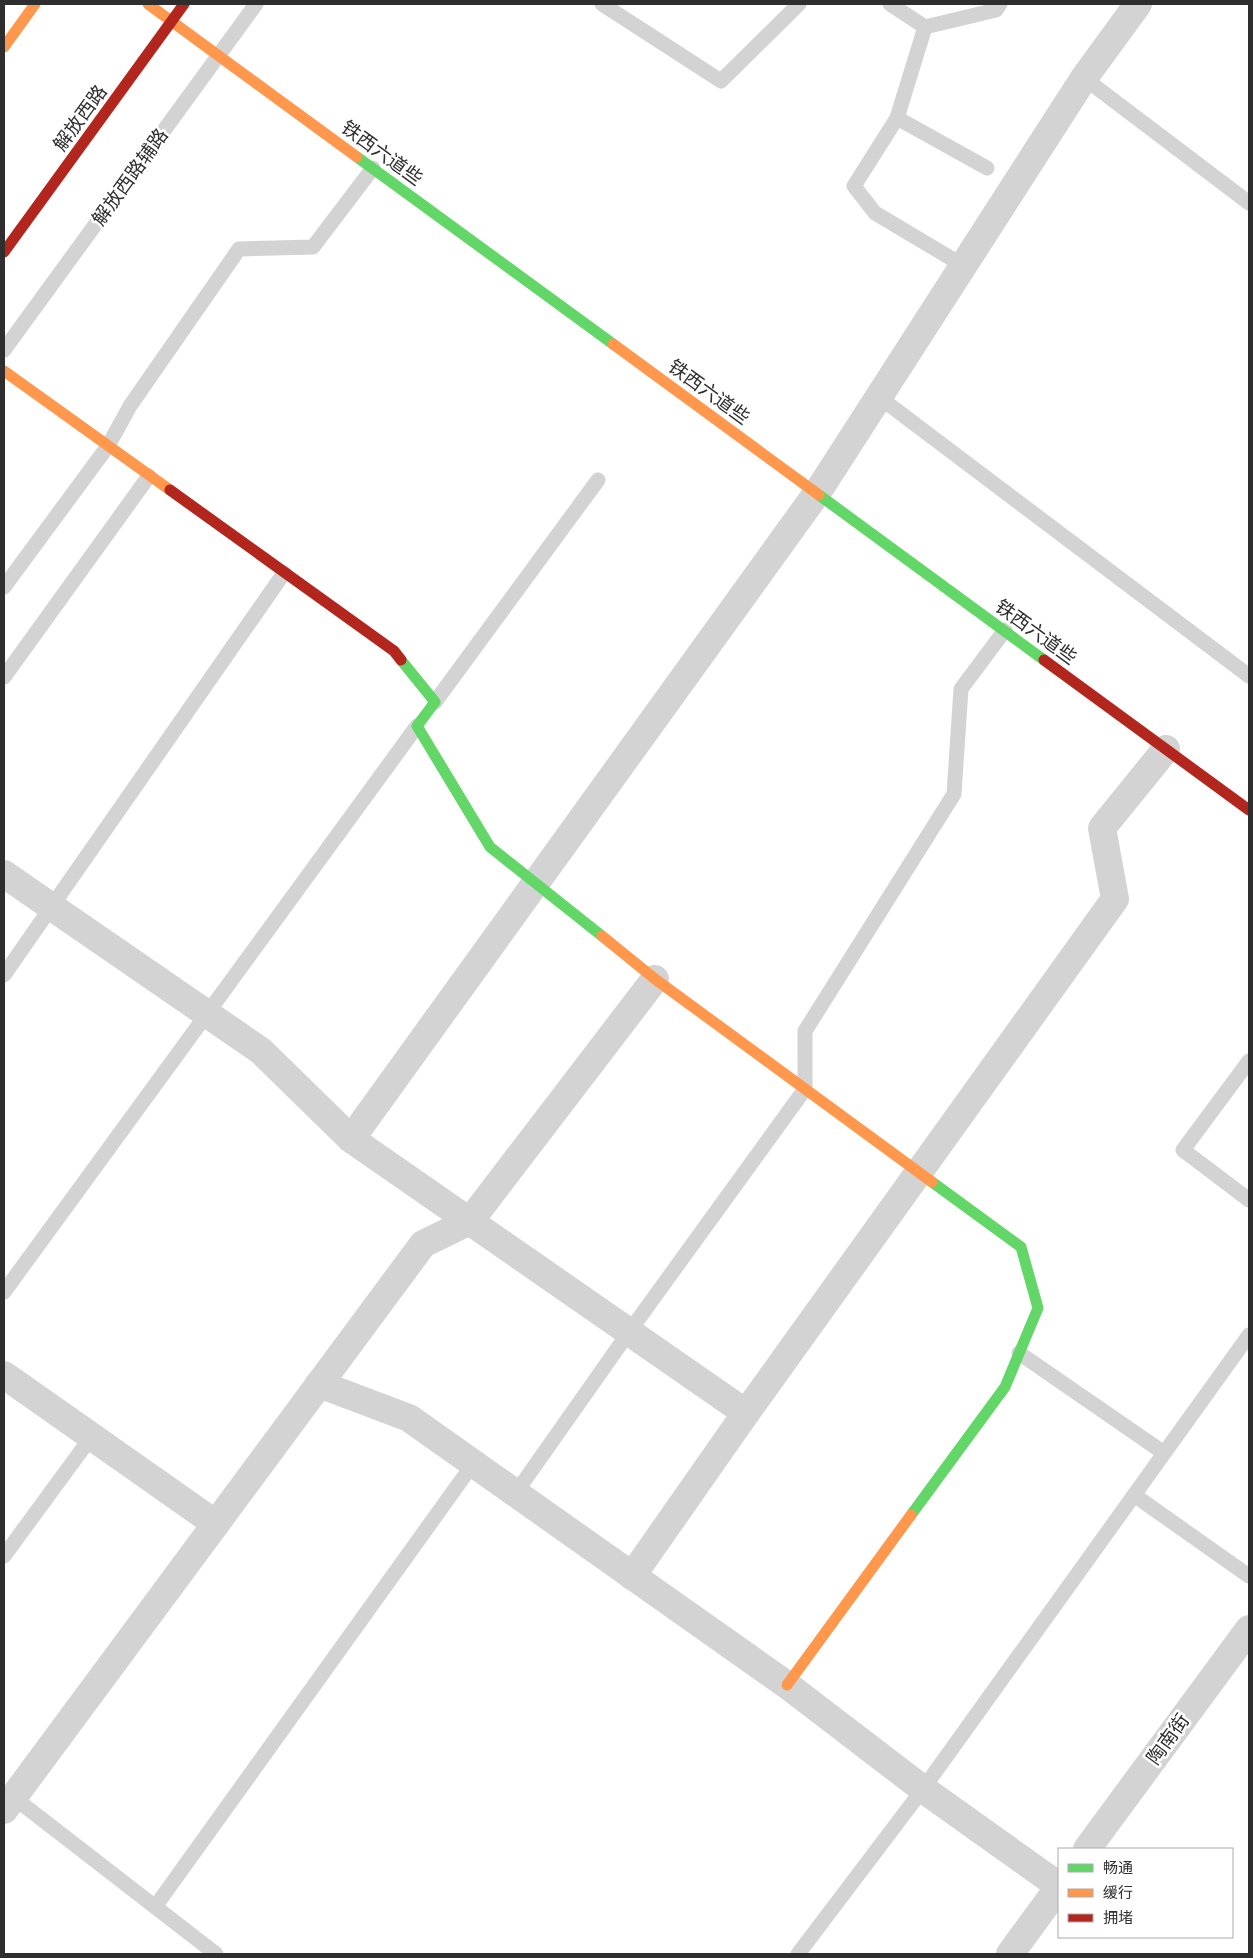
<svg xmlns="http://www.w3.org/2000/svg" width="1253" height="1958" viewBox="0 0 1253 1958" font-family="Cabin,'Noto Sans SC',sans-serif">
<rect width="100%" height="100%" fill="#fff"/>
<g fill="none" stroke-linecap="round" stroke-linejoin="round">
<g stroke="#d3d3d3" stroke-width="15">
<path d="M602 4 721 81 799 4"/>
<path d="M890 4 925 27 996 10 1000 4"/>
<path d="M925 27 897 118 854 186 875 213 964 266"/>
<path d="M1084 78 1249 203"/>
<path d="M897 118 987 168"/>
<path d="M4 350 256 4"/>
<path d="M879 397 1249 676"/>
<path d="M4 587 108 446 130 406 239 249 313 247 373 168"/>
<path d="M4 677 149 476"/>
<path d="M435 702 598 480"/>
<path d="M4 975 284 573"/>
<path d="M1249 1061 1183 1150 1249 1200"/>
<path d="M4 1292 417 726"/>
<path d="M1019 1353 1164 1453"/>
<path d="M515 1494 629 1332 805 1089V1031L954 794 961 689 1005 630"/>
<path d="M1134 1495 1249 1576"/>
<path d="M4 1556 92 1436"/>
<path d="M8 1793 216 1954"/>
<path d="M155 1907 473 1464"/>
<path d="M798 1954 923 1789 1249 1335"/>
</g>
<g stroke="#d3d3d3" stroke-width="28">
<path d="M4 874 261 1051 351 1139 746 1413"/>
<path d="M351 1139 817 493 1084 78 1138 4"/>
<path d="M4 1375 216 1524"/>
<path d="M319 1384 409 1418 787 1685 923 1789 1059 1886"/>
<path d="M632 1576 746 1413 1115 899 1102 828 1166 749"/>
<path d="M4 1810 423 1244 470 1221 655 979"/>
<path d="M1087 1849 1249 1629"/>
<path d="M1010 1954 1059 1887"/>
</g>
<g stroke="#63d668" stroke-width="11">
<path d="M357 157 613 344"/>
<path d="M819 495 1044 660"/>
<path d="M401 660 435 702 417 726 490 847 602 936"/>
<path d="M911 1515 1005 1387 1038 1308 1021 1247 932 1182"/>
</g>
<g stroke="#ff974d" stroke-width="11">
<path d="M148 4 357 157"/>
<path d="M4 47 35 4"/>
<path d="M613 344 819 495"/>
<path d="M4 371 170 490"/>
<path d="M602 936 655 979 932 1182"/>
<path d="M787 1685 911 1515"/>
</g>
<g stroke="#b3261e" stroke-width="11">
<path d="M4 252 184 4"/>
<path d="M170 490 394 651 401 660"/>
<path d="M1044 660 1249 810"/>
</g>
</g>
<g text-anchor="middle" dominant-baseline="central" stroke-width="5" stroke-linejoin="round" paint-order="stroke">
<g font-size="19" fill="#2e2e2e" stroke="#fff">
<text transform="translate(80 118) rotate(-54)">解放西路</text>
<text transform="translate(382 153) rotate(36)">铁西六道些</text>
<text transform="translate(130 177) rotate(-54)">解放西路辅路</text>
<text transform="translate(709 392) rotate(36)">铁西六道些</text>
<text transform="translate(1036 632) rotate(36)">铁西六道些</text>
<text transform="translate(1168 1739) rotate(-54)">陶南街</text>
</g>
</g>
<rect width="1253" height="1958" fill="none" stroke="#2e2e2e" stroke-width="10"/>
<rect x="1058" y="1848" width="175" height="90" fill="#ffffff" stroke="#ababab"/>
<rect x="1068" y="1864" width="25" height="8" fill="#63d668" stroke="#ababab"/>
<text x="1103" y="1873" font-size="15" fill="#2e2e2e">畅通</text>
<rect x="1068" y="1889" width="25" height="8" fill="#ff974d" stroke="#ababab"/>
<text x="1103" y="1898" font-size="15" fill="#2e2e2e">缓行</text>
<rect x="1068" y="1914" width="25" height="8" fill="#b3261e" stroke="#ababab"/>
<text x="1103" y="1923" font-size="15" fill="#2e2e2e">拥堵</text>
</svg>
